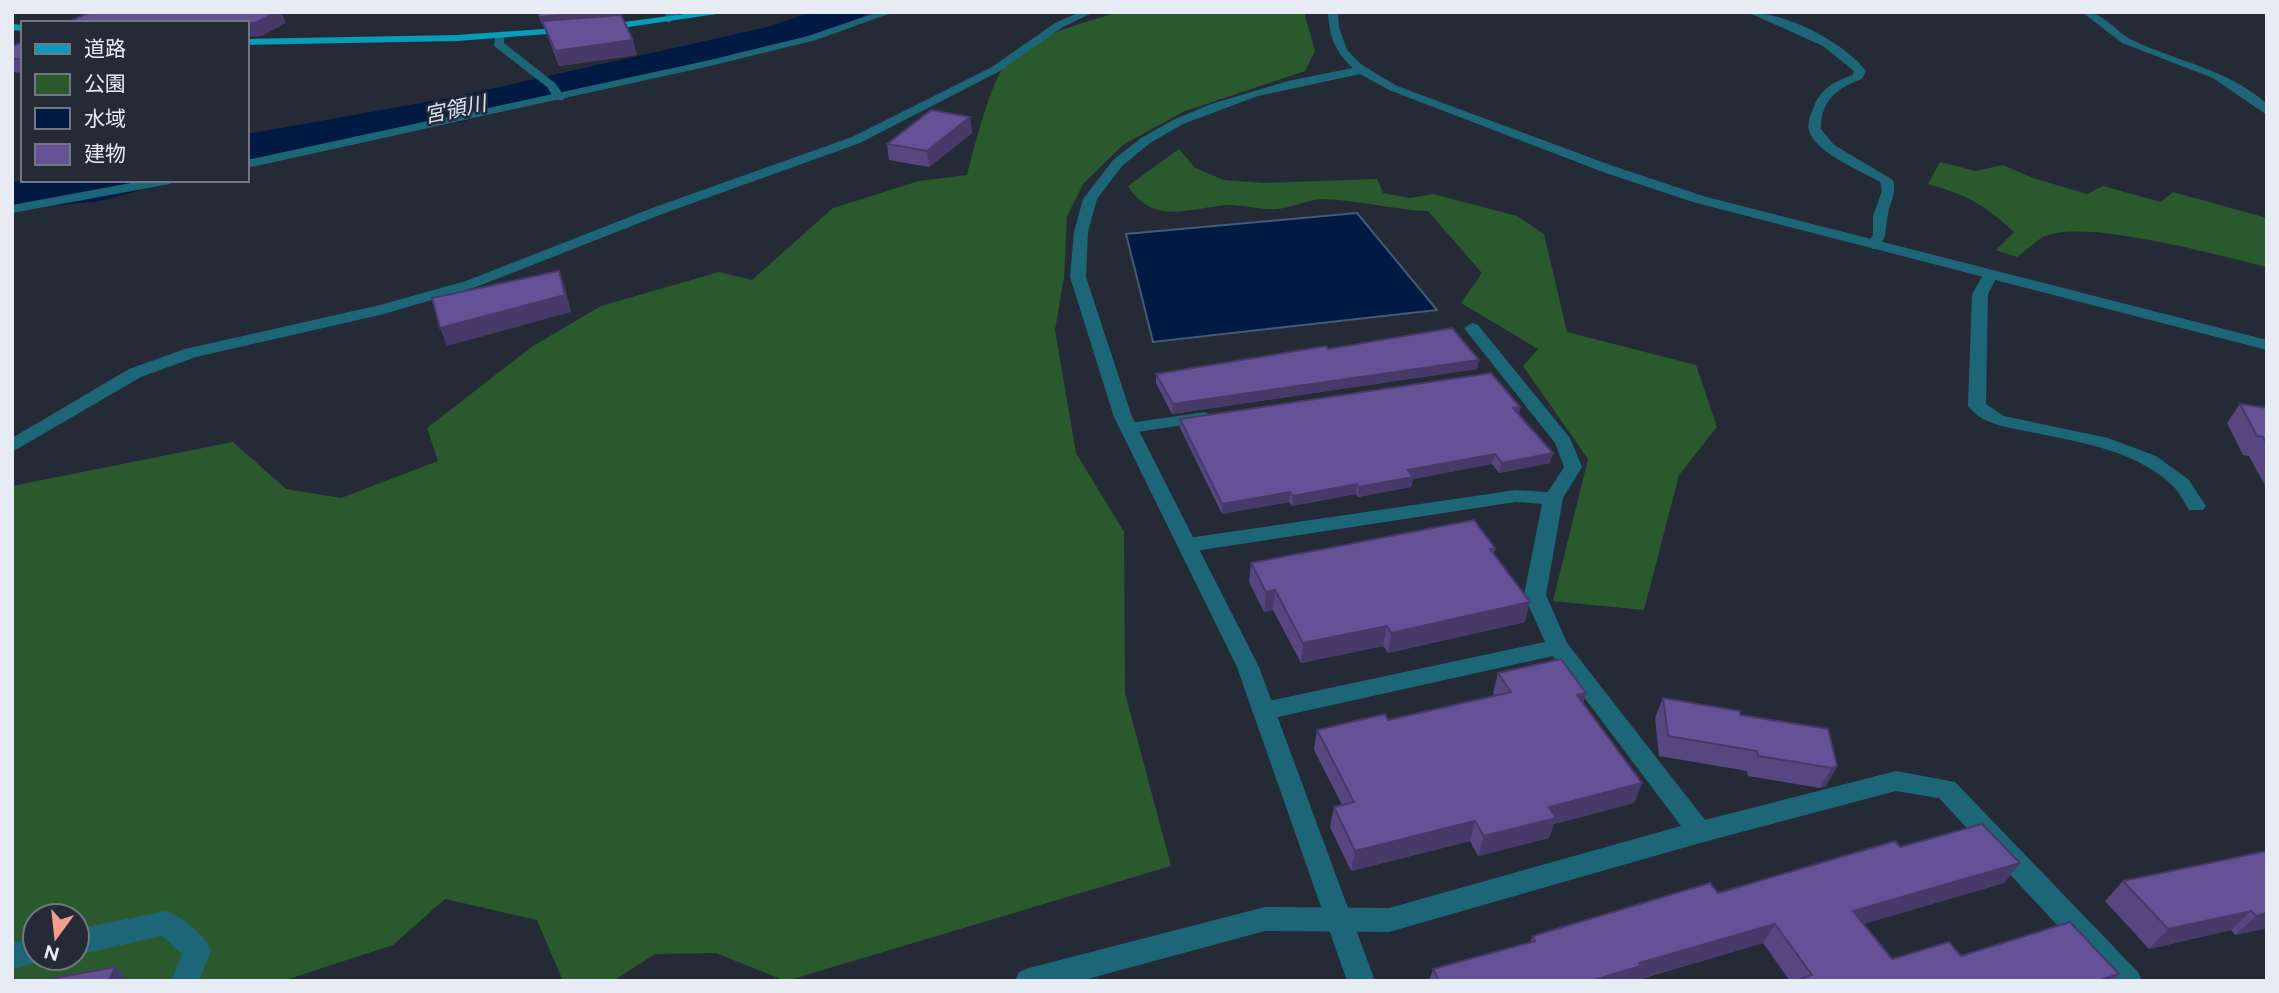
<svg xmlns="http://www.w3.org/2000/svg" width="2279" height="993" viewBox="0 0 2279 993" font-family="Figtree,'Noto Sans JP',sans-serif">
<rect width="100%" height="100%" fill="#242b37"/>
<g fill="#2b592e" fill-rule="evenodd">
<path d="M1118 12H1304L1315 51 1305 71 1185 111 1124 144 1083 184 1067 216 1064 277 1055 330 1076 453 1124 532 1125 693 1171 866 786 981 716 953 655 954 613 981H563L537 920 445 899 393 945 282 981H12V486L233 442 286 489 341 498 438 461 427 428 533 346 601 306 719 272 752 280 833 208 919 181 967 175C975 147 991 73 1013 56 1042 33 1084 23 1118 12ZM35 916H77V958H35Z"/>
<path d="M1179 149 1195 168 1224 180 1263 183 1377 179 1383 193 1410 198 1433 194 1517 216 1544 234 1567 332 1696 365 1717 427 1679 475 1644 610 1553 601 1588 459 1523 366 1538 349 1461 303 1482 273 1428 211C1393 210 1360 200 1323 199 1308 199 1292 208 1277 209 1261 210 1245 205 1229 205 1190 207 1154 227 1128 186Z"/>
<path d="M1940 162 1975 171 2003 165 2033 178 2087 194 2103 186 2161 202 2173 192 2267 218V267C2221 256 2082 217 2043 237 2034 242 2026 251 2017 257L1996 250 2014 232C1982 203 1969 196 1928 184Z"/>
</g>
<path fill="#001a44" stroke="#455979" stroke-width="2" d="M1357 213 1437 310 1153 342 1126 234Z"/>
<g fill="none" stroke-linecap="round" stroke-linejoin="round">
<g fill="#001a44" fill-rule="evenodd">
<path d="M812 12H866L861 20 790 44 455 123 247 160V134L455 97 767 27Z"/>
<path d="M28 180H148L141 190 100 201 12 210V182Z"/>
</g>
<g fill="#1c6678" fill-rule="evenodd">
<path d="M667 12H681L669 23 664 20Z"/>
<path d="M1080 12H1094L1063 27 1000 71 860 143 665 213 476 287 384 314 196 357 141 377 12 452V438L129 369 185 349 380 305 466 281 655 207 852 137 992 67 1055 23Z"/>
<path d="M1747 12C1784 12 1843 41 1866 71L1862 79C1837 88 1821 100 1821 129L1834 145 1893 180C1897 194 1890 201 1888 215 1884 231 1889 233 1878 248L1873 249 1866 245 1873 235V216L1882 191 1880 182C1861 171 1815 152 1809 131 1807 123 1810 116 1813 109 1820 89 1833 82 1853 75L1854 71 1823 46Z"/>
<path d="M2082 12C2105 12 2113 30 2132 40 2178 62 2228 69 2267 104V115L2213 78 2122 43Z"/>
<path d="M496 33H504V43L555 83 565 97 563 100H555L547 87 494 46Z"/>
<path d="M1990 270 1998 275 1988 294 1986 404 2004 416 2108 438 2156 456 2189 480 2206 506 2203 510H2189C2185 503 2180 494 2175 488 2137 449 2076 442 2026 431 2005 427 1982 424 1968 406L1972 294 1985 272Z"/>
<path d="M1472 323 1478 325 1570 438 1582 467 1563 498 1546 595 1567 643 1705 820 1896 771 1955 782 2138 972 2142 981H2109L1939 798 1896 791 1700 843 1389 932 1265 931 1080 981H1015L1019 972 1029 968 1265 907 1389 908 1681 826 1553 656 1264 720 1256 717 1252 711 1256 705 1264 702 1545 642 1524 595 1542 504 1516 502 1188 552 1181 550 1178 545 1181 540 1188 538 1516 490 1548 492 1564 467 1555 443 1464 328Z"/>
<path d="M1205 412 1214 417 1211 421 1130 433 1121 428 1130 423Z"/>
<path d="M166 911C183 917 204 934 211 950L199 981H171L182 954 162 936 77 955V929Z"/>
<path d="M35 938V958H46L45 960 12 969V943Z"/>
</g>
<g fill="#1c6678" fill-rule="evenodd">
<path d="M878 12H894L816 40 710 66 247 168V160L710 60 808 36Z"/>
<path d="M1328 12H1338L1339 27 1347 50 1362 65 1397 86 1613 166 1703 196 2267 340V350L1693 202 1603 172 1389 90 1360 74 1258 96 1183 124 1150 143 1122 166 1097 199 1088 232 1086 277 1132 417 1259 667 1375 981H1347L1237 667 1114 417 1070 277 1074 232 1083 199 1113 160 1141 138 1175 119 1211 104 1288 81 1353 68C1335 52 1329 36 1328 12Z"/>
<path d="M147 180H177L170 184 12 213V205Z"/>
</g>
<g fill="#069cba" fill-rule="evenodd">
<path d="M699 12H730L601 31 596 28 601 25Z"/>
<path d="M12 24 23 25V31L12 30Z"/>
<path d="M571 27 575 28V32L457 41 247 45V39L457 35Z"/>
</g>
</g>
<g fill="#574680">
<path d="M537 12 619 15 637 55 559 66 543 24H542Z"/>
<path d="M23 42V73L12 72V46Z"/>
<path d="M970 117 972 133 929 167 889 160 887 144Z"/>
<path d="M1328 349 1479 360 1477 369 1172 414 1156 383V374Z"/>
<path d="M2240 404 2267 408V489L2249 456 2243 455 2227 423Z"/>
<path d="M1520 407 1519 414 1550 463 1499 473 1492 464 1413 479 1411 487 1358 497 1356 494 1292 506 1289 502 1222 514 1180 428V419Z"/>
<path d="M1495 548 1494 553 1525 622 1388 653 1383 646 1301 663 1273 610 1264 612 1249 582 1251 563Z"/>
<path d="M1498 673 1586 693 1583 703 1642 783 1634 803 1554 824 1549 838 1478 856 1470 841 1351 871 1330 827 1334 807 1342 805 1314 750 1317 730 1388 720 1495 696 1493 693Z"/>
<path d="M1663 698 1837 766 1826 786 1820 788 1748 776 1747 771 1659 756 1655 718Z"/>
<path d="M1900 847 2020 863 2004 883 1863 924 1892 959 1961 956 2119 974 2112 981H1790L1763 943 1634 981H1429L1433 969 1530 942 1533 936 1718 893Z"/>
<path d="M2267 851V928L2235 935 2231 930 2149 949 2105 901 2123 881Z"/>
</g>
<g fill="#473968">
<path d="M276 12H281L286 23 262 36 247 37V23Z"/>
<path d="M593 12H618L619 17 542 24 540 17Z"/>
<path d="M633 40 637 55 559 66 555 51Z"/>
<path d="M970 117 972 133 929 167 927 151Z"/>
<path d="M559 271 565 288 571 312 447 346 440 328Z"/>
<path d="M1479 360 1477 369 1172 414 1173 404Z"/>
<path d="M1520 407 1518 416 1513 408Z"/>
<path d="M1553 453 1550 463 1499 473 1502 463Z"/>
<path d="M1495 454 1492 464 1413 479 1411 487 1358 497 1359 487 1408 470Z"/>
<path d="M1357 484 1356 494 1292 506 1293 496Z"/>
<path d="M1290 492 1289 502 1222 514V504Z"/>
<path d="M1275 590 1273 610 1264 612 1266 592Z"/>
<path d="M1530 602 1525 622 1388 653 1391 633Z"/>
<path d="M1387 626 1383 646 1301 663 1303 643Z"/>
<path d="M1586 693 1579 713 1577 695Z"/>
<path d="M1837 766 1826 786 1820 788 1832 768Z"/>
<path d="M1642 783 1634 803 1554 824 1549 838 1478 856 1484 836 1549 807Z"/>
<path d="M1475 821 1470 841 1351 871 1355 851Z"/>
<path d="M2020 863 2004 883 1840 931 1853 911Z"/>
<path d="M2251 911 2231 930 2149 949 2168 929Z"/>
<path d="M2267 913V928L2235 935 2256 916Z"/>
<path d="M1775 924 1763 943 1634 980 1590 981 1639 963Z"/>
<path d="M115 967 129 981H109Z"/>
<path d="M2119 974 2112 981H2097Z"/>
</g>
<g fill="#655195" stroke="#473968" stroke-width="2">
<path d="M90 12H276L256 23H66Z"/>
<path d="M538 12H593L540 17Z"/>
<path d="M621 15 633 40 555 51 542 21Z"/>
<path d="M23 42V59H12V46Z"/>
<path d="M931 110 970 117 927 151 887 144Z"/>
<path d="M559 271 565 295 440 328 432 298Z"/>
<path d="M1452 328 1479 360 1173 404 1156 374 1326 346 1328 349Z"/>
<path d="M1491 373 1520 407 1513 408 1553 453 1502 463 1495 454 1408 470 1413 477 1359 487 1357 484 1293 496 1290 492 1222 504 1180 419Z"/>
<path d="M2240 404 2267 408V444L2263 437 2257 436Z"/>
<path d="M1474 520 1495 548 1490 549 1530 602 1391 633 1387 626 1303 643 1275 590 1266 592 1251 563Z"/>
<path d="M1561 659 1586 693 1577 695 1642 783 1549 807 1556 818 1484 836 1475 821 1355 851 1334 807 1354 802 1317 730 1385 714 1388 720 1511 692 1498 673Z"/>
<path d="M1663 698 1740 711V715L1828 729 1837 766 1832 768 1758 756 1757 751 1668 736Z"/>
<path d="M1982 824 2020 863 1853 911 1892 959 1949 942 1961 956 2070 922 2119 974 2097 981H1795L1812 975 1775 924 1639 963 1641 966 1590 981H1439L1433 969 1535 941 1533 936 1710 883 1718 893 1895 841 1900 847Z"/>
<path d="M2267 851V913L2256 916 2251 911 2168 929 2123 881Z"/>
<path d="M115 967 109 981H39Z"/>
</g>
<g text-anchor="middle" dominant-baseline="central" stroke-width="5" stroke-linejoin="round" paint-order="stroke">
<g font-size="21" font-style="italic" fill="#d8e5f6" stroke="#242b37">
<text transform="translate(455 109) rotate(-12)">宮領川</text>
</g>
</g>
<rect width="2279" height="993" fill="none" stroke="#e7ecf4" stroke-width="28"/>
<rect x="21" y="21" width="228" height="161" fill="#242b37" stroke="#727883" stroke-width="2"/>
<rect x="35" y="44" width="35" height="10" fill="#069cba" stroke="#727883" stroke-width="2"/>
<text x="84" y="56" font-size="21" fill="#e7ecf4">道路</text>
<rect x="35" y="74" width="35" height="21" fill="#2b592e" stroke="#727883" stroke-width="2"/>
<text x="84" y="91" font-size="21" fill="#e7ecf4">公園</text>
<rect x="35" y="108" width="35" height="21" fill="#001a44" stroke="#727883" stroke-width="2"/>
<text x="84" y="126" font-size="21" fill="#e7ecf4">水域</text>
<rect x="35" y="144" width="35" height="21" fill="#655195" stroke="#727883" stroke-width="2"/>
<text x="84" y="161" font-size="21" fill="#e7ecf4">建物</text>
<g transform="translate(56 937) rotate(195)"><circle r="33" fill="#242b37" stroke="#727883" stroke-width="2"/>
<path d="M0-5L12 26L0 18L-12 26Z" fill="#f59d8e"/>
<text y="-10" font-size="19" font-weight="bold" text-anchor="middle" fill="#e7ecf4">N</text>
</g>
</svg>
